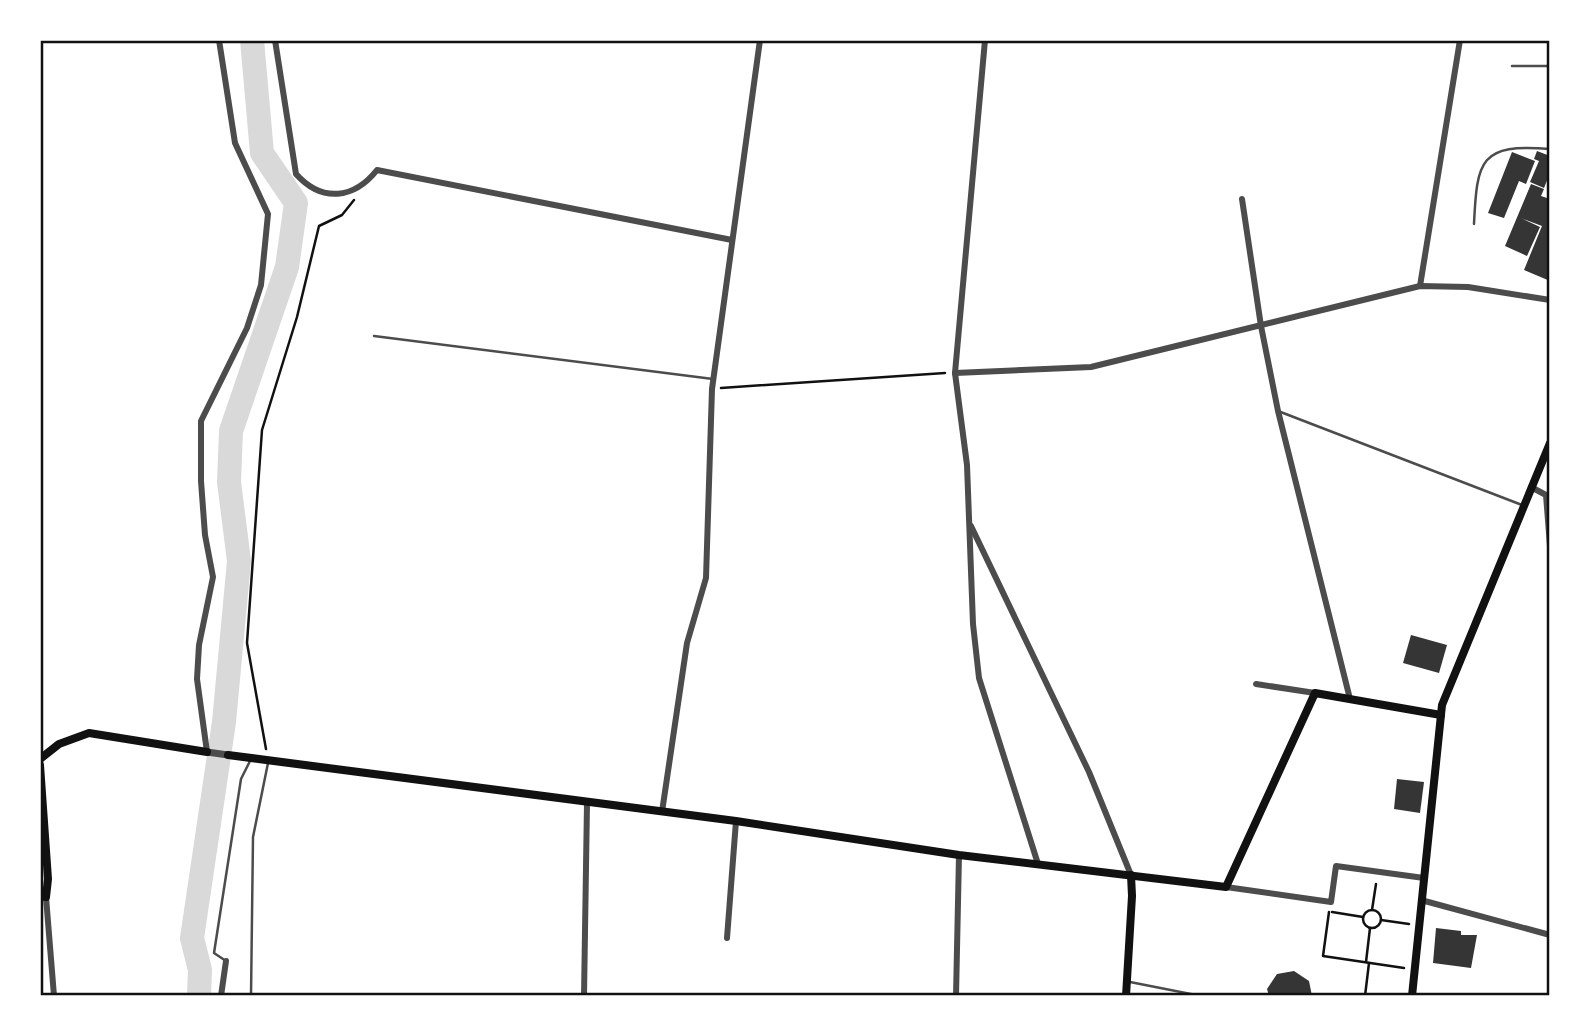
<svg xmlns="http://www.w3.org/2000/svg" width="1590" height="1036" viewBox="0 0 1590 1036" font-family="'Roboto Condensed',sans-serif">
<rect width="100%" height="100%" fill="#fff"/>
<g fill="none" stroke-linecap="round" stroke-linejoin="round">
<path stroke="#d9d9d9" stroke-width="24" d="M199 996 200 970 192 938 224 722 239 561 229 482 231 431 287 267 296 203 262 153 252 40"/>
</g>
<g fill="#353535">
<path d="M1537 151 1550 156V173L1544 188 1530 182 1539 161 1534 159Z"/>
<path d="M1512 152 1535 161 1526 184 1519 181 1504 218 1488 213Z"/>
<path d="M1531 184 1544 189 1541 196 1550 199V281L1524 270 1542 226 1521 218 1540 227 1527 256 1505 246Z"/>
<path d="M1411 635 1447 645 1439 673 1403 663Z"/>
<path d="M1397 779 1424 782 1420 813 1394 809Z"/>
<path d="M1436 928 1461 931V935H1477L1471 968 1433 963Z"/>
<path d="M1294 971 1309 981 1312 996H1269L1267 989 1277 974Z"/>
</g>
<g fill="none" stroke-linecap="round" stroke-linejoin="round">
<g stroke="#111" stroke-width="2.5">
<path d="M721 388 945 373"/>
<path d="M266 749 247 643 262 430 297 317 319 226 342 215 354 200"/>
<path d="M1372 910 1376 884"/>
<circle cx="1372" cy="919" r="9"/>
<path d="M1329 912 1323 956 1404 968"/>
<path d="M1332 912 1363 917"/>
<path d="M1381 920 1409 924"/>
<path d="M1366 962 1370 928"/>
<path d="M1365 996 1369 963"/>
</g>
<g stroke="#4c4c4c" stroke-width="2.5">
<path d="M1512 66H1550"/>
<path d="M1474 224C1477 160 1480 143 1550 149"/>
<path d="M374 336 713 379"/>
<path d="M1278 411 1522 505"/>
<path d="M226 961 214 953 241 779 250 761"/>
<path d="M1130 982 1201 996"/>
<path d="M251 996 253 837 268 763"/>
</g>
<g stroke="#4c4c4c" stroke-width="6">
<path d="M275 40 296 174C322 203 354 199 377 170L732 240"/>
<path d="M985 40 955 373 967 465 973 624 979 678 1038 864"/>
<path d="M1242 199 1261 326 1278 411 1350 699"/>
<path d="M1420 286 1460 40"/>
<path d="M955 373 1091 367 1420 286 1468 287 1550 300"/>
<path d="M1531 487 1546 495 1550 546"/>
<path d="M971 526 1089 772 1131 875"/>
<path d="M1256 684 1315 693"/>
<path d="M207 752 197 679 199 645 213 577 205 535 201 481V421L247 328 261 285 268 214 235 143 219 40"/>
<path d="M662 812 687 643 706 578 712 389 760 40"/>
<path d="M1226 887 1331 902 1336 866 1424 878"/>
<path d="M46 897 54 996"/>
<path d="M1421 900 1550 935"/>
<path d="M727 938 736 821"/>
<path d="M221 996 226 961"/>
<path d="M584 996 587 803"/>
<path d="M956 996 959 855"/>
</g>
<path stroke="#4c4c4c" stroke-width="7" d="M207 752 228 755"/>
<g stroke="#111" stroke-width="8">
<path d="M228 755 736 821 959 855 1226 887 1315 693 1441 715"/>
<path d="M40 759 59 744 89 733 207 752"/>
<path d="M40 765 48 879 46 897 40 896"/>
<path d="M1126 996 1132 896 1131 875"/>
<path d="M1412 996 1442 705 1550 443"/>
</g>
</g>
<rect width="1590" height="1036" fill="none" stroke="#ffffff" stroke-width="84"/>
<rect x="42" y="42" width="1506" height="952" fill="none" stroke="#111" stroke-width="2.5"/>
</svg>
